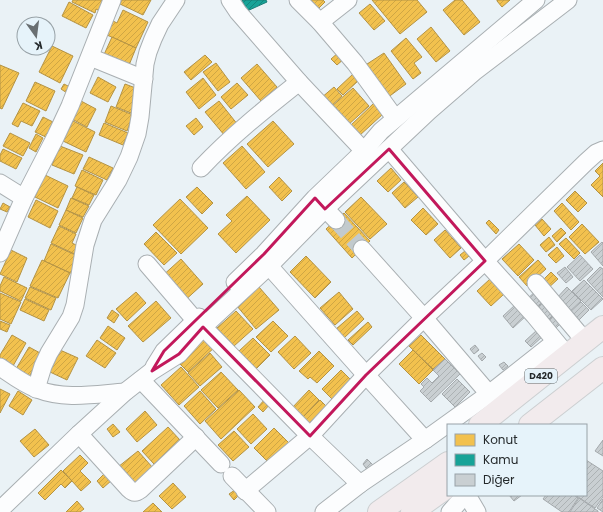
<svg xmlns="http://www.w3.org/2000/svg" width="603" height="512" viewBox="0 0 603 512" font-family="Poppins,sans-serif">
<defs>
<pattern id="homes-hatch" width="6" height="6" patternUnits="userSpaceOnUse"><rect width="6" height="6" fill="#f2c14e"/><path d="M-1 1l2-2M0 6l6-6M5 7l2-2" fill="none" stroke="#cfa644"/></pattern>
<pattern id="public-hatch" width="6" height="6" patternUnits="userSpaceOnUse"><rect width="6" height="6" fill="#17a398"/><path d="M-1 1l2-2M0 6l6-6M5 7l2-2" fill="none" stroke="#15857c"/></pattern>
<pattern id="building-hatch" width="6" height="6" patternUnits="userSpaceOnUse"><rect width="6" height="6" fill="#c9cfd2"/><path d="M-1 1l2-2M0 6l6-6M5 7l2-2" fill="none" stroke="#acb2b4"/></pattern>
</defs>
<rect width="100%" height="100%" fill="#eaf2f6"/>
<g fill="url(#homes-hatch)" stroke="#b49344">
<path d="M73 0H101L107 3 102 12 96 9 95 13 72 2Z"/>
<path d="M122 0H151L143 15 120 4Z"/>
<path d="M311 0H323L325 2 319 8Z"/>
<path d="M372 0H417L427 12 400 34Z"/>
<path d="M455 0H462L480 22 464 35 443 10Z"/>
<path d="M497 0H510L502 7 497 1Z"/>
<path d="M69 2 93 15 86 28 62 16Z"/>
<path d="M370 4 385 21 374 30 359 13Z"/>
<path d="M123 10 148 22 136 48 107 35 113 21 117 23Z"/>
<path d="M431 27 450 51 436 62 417 39Z"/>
<path d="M112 37 136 48 127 70 102 59Z"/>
<path d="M406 38 422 57 414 63 421 73 413 79 391 51Z"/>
<path d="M52 46 73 56 60 83 39 72Z"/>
<path d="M339 52 345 58 337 65 331 59Z"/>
<path d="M384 53 406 84 387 98 364 66Z"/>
<path d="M205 55 212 62 191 80 184 72Z"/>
<path d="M216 63 230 82 218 91 203 72Z"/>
<path d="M257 64 277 87 261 101 241 78Z"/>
<path d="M0 65 19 73 2 109 0 108Z"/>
<path d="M353 74 359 80 343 95 337 89Z"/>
<path d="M98 77 116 87 108 102 90 93Z"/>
<path d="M203 78 216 95 199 109 186 92Z"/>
<path d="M35 82 55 91 46 111 26 101Z"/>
<path d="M237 83 248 95 231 109 221 97Z"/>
<path d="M64 84 70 87 67 93 61 89Z"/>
<path d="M125 84 141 90 131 113 116 107Z"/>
<path d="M334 87 342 96 330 107 321 98Z"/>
<path d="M353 88 369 106 348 125 331 107Z"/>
<path d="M81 101 96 109 87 127 72 119Z"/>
<path d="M219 101 238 125 225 136 205 112Z"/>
<path d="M23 103 40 111 32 126 21 121 18 127 12 124Z"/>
<path d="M374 103 383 114 359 136 350 126Z"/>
<path d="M111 106 133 115 127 131 105 122Z"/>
<path d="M43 117 55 123 48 138 35 132Z"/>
<path d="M196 118 203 127 194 135 186 126Z"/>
<path d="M73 121 95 132 86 152 63 141Z"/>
<path d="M273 121 294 144 268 167 247 144Z"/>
<path d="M104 123 128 133 123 145 99 135Z"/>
<path d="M10 133 30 143 23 156 3 146Z"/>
<path d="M36 134 43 138 36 152 29 148Z"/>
<path d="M60 146 83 155 74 174 52 165Z"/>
<path d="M242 146 265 172 246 189 223 163Z"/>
<path d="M3 149 22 158 16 169 0 161V155Z"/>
<path d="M89 157 113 168 107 180 83 169Z"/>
<path d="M603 163V197L591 185 600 176 595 171Z"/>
<path d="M391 168 401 180 388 192 377 181Z"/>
<path d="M82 170 103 180 96 195 75 186Z"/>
<path d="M45 175 68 186 58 208 35 197Z"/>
<path d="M279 177 292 191 282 201 269 187Z"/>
<path d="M404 182 418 197 405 208 392 193Z"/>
<path d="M77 187 94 195 89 205 72 198Z"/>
<path d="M197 187 213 203 202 214 186 197Z"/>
<path d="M575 191 587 203 578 212 566 200Z"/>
<path d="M247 196 270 220 236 253 218 234 232 221 226 215Z"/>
<path d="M361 197 387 224 370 239 345 212Z"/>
<path d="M71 198 89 206 83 217 66 210Z"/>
<path d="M180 199 208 228 181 254 153 225Z"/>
<path d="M36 200 58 211 50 228 28 217Z"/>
<path d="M3 203 10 207 7 212 0 209Z"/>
<path d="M562 203 579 222 571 230 554 211Z"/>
<path d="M423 208 438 224 426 235 411 220Z"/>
<path d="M66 210 83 218 76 233 59 225Z"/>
<path d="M344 213 370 241 352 258 326 229Z"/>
<path d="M542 219 551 229 544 236 535 225Z"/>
<path d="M489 220 499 230 496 234 486 223Z"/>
<path d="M582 224 599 242 585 254 569 237Z"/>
<path d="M59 226 76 234 72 243 80 247 77 255 51 243Z"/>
<path d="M561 228 566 233 557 242 552 236Z"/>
<path d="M445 230 461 248 450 258 434 240Z"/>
<path d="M156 232 177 253 164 265 144 244Z"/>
<path d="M549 237 555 245 546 252 540 245Z"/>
<path d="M566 238 580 253 574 259 559 244Z"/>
<path d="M51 244 80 257 73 274 44 261Z"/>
<path d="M519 244 534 260 518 276 502 259Z"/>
<path d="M557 247 564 256 556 263 548 255Z"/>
<path d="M11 250 27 258 17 282 0 274Z"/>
<path d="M465 251 469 256 464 260 460 255Z"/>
<path d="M306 256 331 282 315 298 290 272Z"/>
<path d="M181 259 203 284 182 303 160 278Z"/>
<path d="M42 260 70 273 58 298 30 286Z"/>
<path d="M538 260 546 269 527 286 519 277Z"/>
<path d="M551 272 558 279 546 290 540 283Z"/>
<path d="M4 277 27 288 21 301 0 291V286Z"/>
<path d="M490 279 504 294 491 306 477 291Z"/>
<path d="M30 287 56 298 51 310 25 298Z"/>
<path d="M259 287 279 310 256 329 237 306Z"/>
<path d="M136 292 146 303 127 321 116 309Z"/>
<path d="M339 292 353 309 335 325 320 308Z"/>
<path d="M0 293 21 302 11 324 0 319Z"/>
<path d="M25 299 49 310 44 321 20 310Z"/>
<path d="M156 301 171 318 143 342 128 326Z"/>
<path d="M112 310 119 315 114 323 107 318Z"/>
<path d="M236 311 253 329 234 346 217 328Z"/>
<path d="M357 311 364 319 344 338 336 329Z"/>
<path d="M0 321 10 325 7 332 0 329Z"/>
<path d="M273 321 288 336 271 352 256 337Z"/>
<path d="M368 322 372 327 353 345 348 340Z"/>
<path d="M108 326 125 338 117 350 100 338Z"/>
<path d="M12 335 26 343 13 366 0 359V355Z"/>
<path d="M421 335 445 359 433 369 409 346Z"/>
<path d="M206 336 216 346 188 372 178 362Z"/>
<path d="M295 336 311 353 294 369 278 352Z"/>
<path d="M253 338 270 355 256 369 239 351Z"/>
<path d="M97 340 116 353 105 368 86 356Z"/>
<path d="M29 347 42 354 29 377 16 369Z"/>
<path d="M60 350 78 358 67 380 50 372Z"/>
<path d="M413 350 433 370 419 384 399 364Z"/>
<path d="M319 351 334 366 317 383 310 377 308 379 299 371Z"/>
<path d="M210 353 222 367 200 386 188 373Z"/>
<path d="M181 367 199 387 179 405 161 385Z"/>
<path d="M341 370 352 381 333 400 322 389Z"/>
<path d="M221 372 238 390 218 408 201 390Z"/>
<path d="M0 389 10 394 0 413Z"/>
<path d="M239 390 255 407 221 439 205 421Z"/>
<path d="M309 390 319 400 301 419 291 409Z"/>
<path d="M18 391 32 400 23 415 9 406Z"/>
<path d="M200 391 216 409 200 424 184 406Z"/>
<path d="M265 399 270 404 263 412 258 407Z"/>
<path d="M320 400 329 409 311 428 301 419Z"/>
<path d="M145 411 157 425 137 442 126 429Z"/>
<path d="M253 414 267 429 251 444 237 429Z"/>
<path d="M113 424 120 432 113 437 107 429Z"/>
<path d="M168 427 180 440 154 464 142 451Z"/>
<path d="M274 428 290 444 270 464 254 448Z"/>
<path d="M35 429 49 445 34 457 20 441Z"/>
<path d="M234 431 249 447 233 461 218 445Z"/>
<path d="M138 451 153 468 133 485 118 467Z"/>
<path d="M80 455 88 463 80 471 91 482 81 491 63 471Z"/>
<path d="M61 470 72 481 65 488 61 484 45 500 38 493Z"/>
<path d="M106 472 112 480 103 488 97 481Z"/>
<path d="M173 483 186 497 172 509 159 496Z"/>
<path d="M235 490 239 495 234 500 229 494Z"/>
<path d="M77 501 84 509 80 512H66Z"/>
<path d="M153 503 162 512H143Z"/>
</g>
<path fill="url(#public-hatch)" stroke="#1b7e77" d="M242 0H266L267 2 247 11Z"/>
<g fill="url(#building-hatch)" stroke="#a4a9ac">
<path d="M602 242 603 243V266L591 252Z"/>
<path d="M580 255 593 269 580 281 567 267Z"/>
<path d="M565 267 573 277 566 283 557 273Z"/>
<path d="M600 267 603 269V297L587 280Z"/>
<path d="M584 280 603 299 591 310 572 291Z"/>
<path d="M567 287 581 301 568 313 555 300Z"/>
<path d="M538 289 546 299 533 310 525 301Z"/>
<path d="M543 302 554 314 544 324 533 312Z"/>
<path d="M581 302 589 310 576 323 568 314Z"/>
<path d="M515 305 526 316 513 328 503 316Z"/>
<path d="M555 314 562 322 552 332 545 324Z"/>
<path d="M537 330 543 336 531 347 525 341Z"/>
<path d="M475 345 479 350 474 354 470 349Z"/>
<path d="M482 353 486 357 482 361 478 356Z"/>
<path d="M445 359 460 374 431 402 420 391 424 387 421 384 427 378 432 383 439 376 433 370Z"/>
<path d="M504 362 508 366 503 370 499 365Z"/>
<path d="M457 379 470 392 455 407 442 394Z"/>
<path d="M603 440V456L595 451Z"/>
<path d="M367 459 374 466 368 471 363 464Z"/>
<path d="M586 460 603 471V497L595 508 575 495H586Z"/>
<path d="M509 495H522L514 501Z"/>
<path d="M546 495H574L578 498 569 512H562L543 499Z"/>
<path d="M579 498 598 511V512H570Z"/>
<path d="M603 499V512L597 508Z"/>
</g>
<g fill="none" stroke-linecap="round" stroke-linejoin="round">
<path stroke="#c2cacd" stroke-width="17" stroke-dasharray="17 8" stroke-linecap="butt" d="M336 220 362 249"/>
<g stroke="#a9afb2" stroke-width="19">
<g id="minor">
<path d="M230 0 238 12 299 82 364 151"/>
<path d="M298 0 320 22 355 63 395 118"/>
<path d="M320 22 348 0"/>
<path d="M90 57 144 79"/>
<path d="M389 149 485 261 534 315 562 349"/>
<path d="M201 168C231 136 265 109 299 82"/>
<path d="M0 183 24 198"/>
<path d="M318 201 336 220"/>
<path d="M362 249 424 318 489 394"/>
<path d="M0 253 24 198 55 138 70 106 112 0"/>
<path d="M147 264 195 320 203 327 310 436 360 484"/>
<path d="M269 266 366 375 425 440"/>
<path d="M235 282 264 254 315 198 364 151 381 131 536 0"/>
<path d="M536 283 585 341"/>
<path d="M0 367C12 375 23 384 37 389 64 400 96 394 125 392"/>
<path d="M154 367 164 351 199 317"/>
<path d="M141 380 221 464"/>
<path d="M36 389 43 366 49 353 71 317 75 305 85 245 93 220 118 180 129 157 137 134 140 117 145 64 148 52 153 39 160 24 176 0"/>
<path d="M79 434 129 489C133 493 136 493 140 490L196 437"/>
<path d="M232 476 267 512"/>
<path d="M245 491 310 436 366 375 424 318 485 261 586 162 596 153 603 150"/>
<path d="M467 495 477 512"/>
<path d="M0 510 79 434 125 392 152 371 179 354 203 327 269 266 325 209 429 111 474 72 568 0"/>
<path d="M324 512 360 484 425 440 489 394 555 342"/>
<path d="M450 512 465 495"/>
</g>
</g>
<g stroke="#cccfd1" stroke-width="24">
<g id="highway">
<path d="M480 425 603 327"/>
<path d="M530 425 603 368"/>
<path d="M379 512 448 463"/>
<path d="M412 512 448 486"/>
</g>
</g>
<use href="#minor" stroke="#fcfdfe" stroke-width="17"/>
<use href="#highway" stroke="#f2ebed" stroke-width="22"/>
</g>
<path fill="none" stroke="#c2185b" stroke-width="3" stroke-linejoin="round" d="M389 149 485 261 366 375 310 436 203 327 179 354 152 371 164 351 264 254 315 198 325 209Z"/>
<g text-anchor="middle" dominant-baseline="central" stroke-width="4" stroke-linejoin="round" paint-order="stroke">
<rect fill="#e6f3fa" stroke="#5e6669" stroke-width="1" x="525" y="369" width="32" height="14" rx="3"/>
<g font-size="9" font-weight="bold" fill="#24292b">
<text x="541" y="376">D420</text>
</g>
</g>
<rect x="447" y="424" width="140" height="72" fill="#e6f3fa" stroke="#98a2a7"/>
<rect x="455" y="434" width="20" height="12" fill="#f2c14e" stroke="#98a2a7"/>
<text x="483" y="444" font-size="12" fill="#24292b">Konut</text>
<rect x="455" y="454" width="20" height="12" fill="#17a398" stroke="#98a2a7"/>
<text x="483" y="464" font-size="12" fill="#24292b">Kamu</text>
<rect x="455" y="474" width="20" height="12" fill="#c9cfd2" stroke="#98a2a7"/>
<text x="483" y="484" font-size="12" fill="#24292b">Diğer</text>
<g transform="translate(36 36) rotate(166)"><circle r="19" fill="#e6f3fa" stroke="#98a2a7"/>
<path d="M0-3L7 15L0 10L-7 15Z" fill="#696f72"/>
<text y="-6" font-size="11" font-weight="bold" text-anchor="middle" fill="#24292b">K</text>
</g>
</svg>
